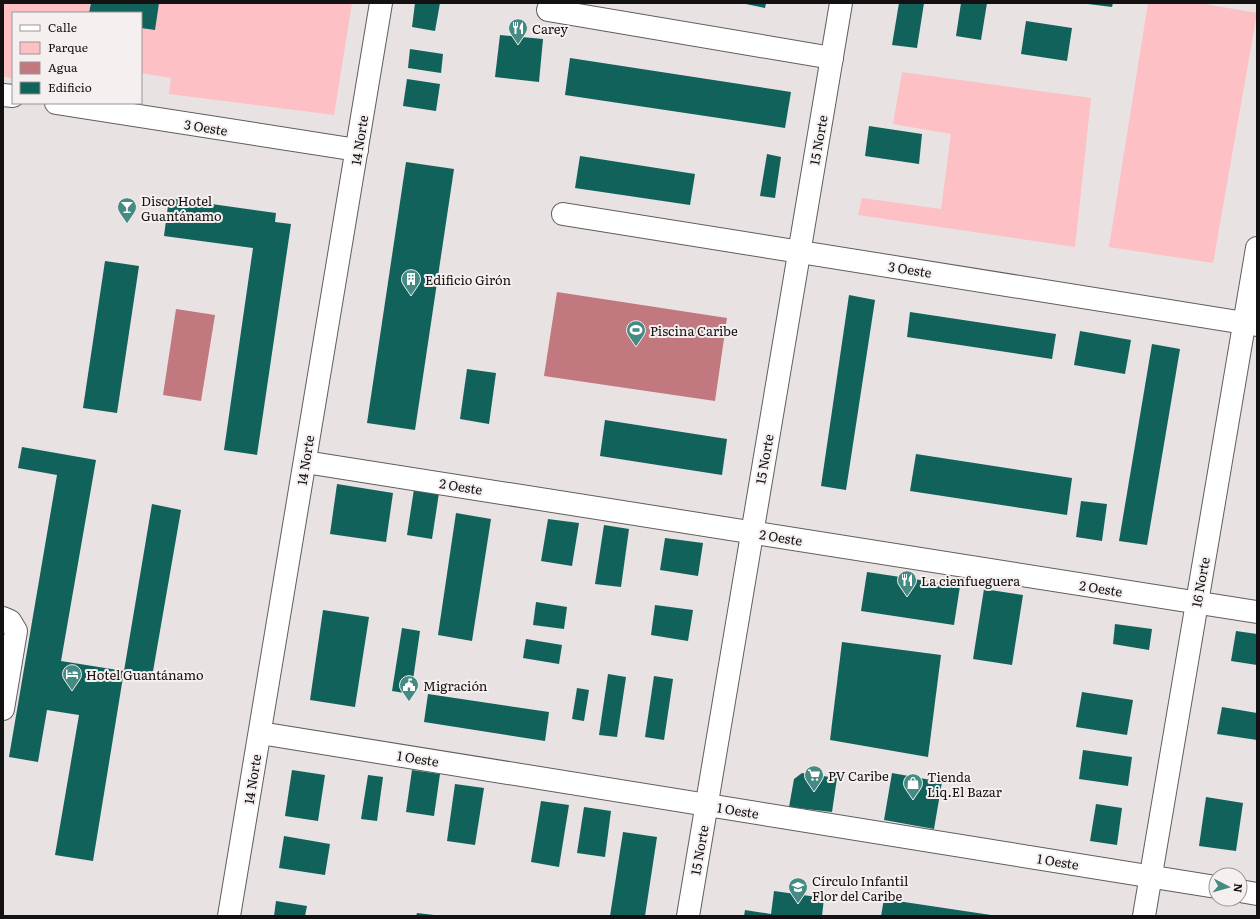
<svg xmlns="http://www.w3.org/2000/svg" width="1260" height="919" viewBox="0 0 1260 919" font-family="Literata,serif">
<rect width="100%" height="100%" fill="#e8e2e2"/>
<g fill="#fdc0c4">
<path d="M3 3H352L334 115 169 94 171 78 141 73V13H13V79L3 76Z"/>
<path d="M1148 3H1199L1257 13 1213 263 1109 247Z"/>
<path d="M902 72 1091 98 1075 247 858 215 862 198 941 209 951 134 893 124Z"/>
</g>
<g fill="#c1787f">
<path d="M557 292 727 318 715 401 544 376Z"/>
<path d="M176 309 215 315 201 401 163 395Z"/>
</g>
<g fill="#11625b">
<path d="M91 3H159L155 30 141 28V13H89Z"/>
<path d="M415 3H440L435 31 412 27Z"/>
<path d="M741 3H766L765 8Z"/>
<path d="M899 3H924L917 48 892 45Z"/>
<path d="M961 3H987L981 40 956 36Z"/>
<path d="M1088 3H1113L1112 7 1088 4Z"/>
<path d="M1026 21 1072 28 1067 61 1021 54Z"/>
<path d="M500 35 543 39 539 82 495 77Z"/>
<path d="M410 49 443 54 441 73 408 68Z"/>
<path d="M570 58 791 92 785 128 565 95Z"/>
<path d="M407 79 440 84 436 111 403 106Z"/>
<path d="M869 126 922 134 919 164 865 156Z"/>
<path d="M767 154 781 157 775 198 760 196Z"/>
<path d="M580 156 695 174 690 205 575 188Z"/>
<path d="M406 162 454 169 415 430 367 423Z"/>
<path d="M169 198 276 213 275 222 291 224 257 455 224 450 253 248 164 236Z"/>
<path d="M105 261 139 266 117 413 83 408Z"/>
<path d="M849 295 875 300 846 490 821 486Z"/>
<path d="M910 312 1056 334 1052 359 907 337Z"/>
<path d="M1080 331 1131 340 1125 374 1074 365Z"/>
<path d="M1152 344 1180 349 1147 545 1119 541Z"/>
<path d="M467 369 496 373 489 424 460 419Z"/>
<path d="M605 420 727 439 722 475 600 456Z"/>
<path d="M22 447 96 460 61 661 124 671 152 504 181 510 152 677 124 671 93 861 55 855 79 715 47 710 38 762 9 757 57 475 18 468Z"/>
<path d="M916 454 1072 478 1067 515 910 491Z"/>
<path d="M337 484 393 493 386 542 330 534Z"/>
<path d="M414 489 439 493 432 539 407 535Z"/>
<path d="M1081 501 1107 504 1102 541 1076 537Z"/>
<path d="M456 513 491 519 472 641 438 635Z"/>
<path d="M548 519 579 523 572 566 541 561Z"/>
<path d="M604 525 629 529 621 587 595 584Z"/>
<path d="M665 538 703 543 698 576 660 570Z"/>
<path d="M867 572 960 586 954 625 861 611Z"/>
<path d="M984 589 1023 595 1012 665 973 659Z"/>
<path d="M536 602 567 607 564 629 533 625Z"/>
<path d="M655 605 693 610 688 641 651 635Z"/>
<path d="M323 610 369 617 355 707 310 700Z"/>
<path d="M1115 624 1152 629 1149 650 1113 644Z"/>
<path d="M402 628 420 631 411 694 392 691Z"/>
<path d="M1236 631 1257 634V665L1231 661Z"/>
<path d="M526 639 562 645 559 664 523 658Z"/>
<path d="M842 642 941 655 928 757 830 740Z"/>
<path d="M608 674 626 677 617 737 599 735Z"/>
<path d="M654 676 673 679 664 740 645 737Z"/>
<path d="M577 688 589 690 584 721 572 719Z"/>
<path d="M1082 692 1133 700 1127 735 1076 727Z"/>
<path d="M428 694 549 712 545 741 424 722Z"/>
<path d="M1222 707 1257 713V740L1217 734Z"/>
<path d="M1083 750 1132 757 1128 786 1079 779Z"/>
<path d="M292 770 325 775 318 821 285 816Z"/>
<path d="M412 770 440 774 434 816 406 812Z"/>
<path d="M802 773 837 778 832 812 789 807 794 779Z"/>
<path d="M892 773 942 782 934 829 884 820Z"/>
<path d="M368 775 383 777 377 821 361 819Z"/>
<path d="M455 784 484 788 475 845 447 841Z"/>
<path d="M1206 797 1243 803 1236 851 1199 846Z"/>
<path d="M541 801 569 805 559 867 531 862Z"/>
<path d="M1096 804 1122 808 1117 845 1090 841Z"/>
<path d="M584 807 611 811 605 857 577 853Z"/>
<path d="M623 832 657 837 645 916H610Z"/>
<path d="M284 836 330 844 325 875 279 868Z"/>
<path d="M774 891 824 898 822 916H744L745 910 771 914Z"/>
<path d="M884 899 991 915V916H881Z"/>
<path d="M276 901 307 906 305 916H274Z"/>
<path d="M417 913 434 915V916H416Z"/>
</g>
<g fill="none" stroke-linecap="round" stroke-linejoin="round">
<g stroke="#625d5d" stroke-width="24">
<g id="minor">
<path d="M548 10 832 58"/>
<path d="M3 95 13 96"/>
<path d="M56 103 357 150"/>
<path d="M563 214 1257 325"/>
<path d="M305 462 1257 612"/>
<path d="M3 618 10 621 16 631 3 709"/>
<path d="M260 733 1216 887"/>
<path d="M1240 891 1257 894"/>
<path d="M229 916 381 3"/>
<path d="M688 916 841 3"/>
<path d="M1144 916 1257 248"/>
</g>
</g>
<use href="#minor" stroke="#fff" stroke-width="22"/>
</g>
<defs>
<g id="restaurant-pin" transform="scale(1)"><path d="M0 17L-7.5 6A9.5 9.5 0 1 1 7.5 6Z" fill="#448b83" stroke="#f5efef"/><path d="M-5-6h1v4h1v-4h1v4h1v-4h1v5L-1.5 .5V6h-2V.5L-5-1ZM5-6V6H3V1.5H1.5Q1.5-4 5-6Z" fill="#fff"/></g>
<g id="bar-pin" transform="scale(1)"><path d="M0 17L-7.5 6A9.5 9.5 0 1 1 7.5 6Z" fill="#448b83" stroke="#f5efef"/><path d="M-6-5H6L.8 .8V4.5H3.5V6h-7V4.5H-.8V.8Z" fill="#fff"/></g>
<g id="building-pin" transform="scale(1)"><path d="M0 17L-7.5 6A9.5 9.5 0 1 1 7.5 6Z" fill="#448b83" stroke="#f5efef"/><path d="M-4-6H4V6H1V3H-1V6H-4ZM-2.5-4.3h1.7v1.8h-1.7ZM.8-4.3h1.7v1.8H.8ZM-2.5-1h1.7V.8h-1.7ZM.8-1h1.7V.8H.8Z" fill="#fff"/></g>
<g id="stadium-pin" transform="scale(1)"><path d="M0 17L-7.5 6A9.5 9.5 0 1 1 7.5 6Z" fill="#448b83" stroke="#f5efef"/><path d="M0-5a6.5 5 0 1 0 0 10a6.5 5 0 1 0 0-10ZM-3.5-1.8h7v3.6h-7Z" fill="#fff"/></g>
<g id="hotel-pin" transform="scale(1)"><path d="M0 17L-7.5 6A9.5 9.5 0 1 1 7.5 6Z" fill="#448b83" stroke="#f5efef"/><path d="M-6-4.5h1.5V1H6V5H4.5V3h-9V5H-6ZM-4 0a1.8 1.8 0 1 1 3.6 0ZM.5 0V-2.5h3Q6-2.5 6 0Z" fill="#fff"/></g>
<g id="civic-pin" transform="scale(1)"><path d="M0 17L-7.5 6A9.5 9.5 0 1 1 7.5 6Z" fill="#448b83" stroke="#f5efef"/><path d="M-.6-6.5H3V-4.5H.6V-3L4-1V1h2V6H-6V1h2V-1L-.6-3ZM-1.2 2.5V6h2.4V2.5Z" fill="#fff"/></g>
<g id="supermarket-pin" transform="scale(1)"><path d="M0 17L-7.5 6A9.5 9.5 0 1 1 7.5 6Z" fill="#448b83" stroke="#f5efef"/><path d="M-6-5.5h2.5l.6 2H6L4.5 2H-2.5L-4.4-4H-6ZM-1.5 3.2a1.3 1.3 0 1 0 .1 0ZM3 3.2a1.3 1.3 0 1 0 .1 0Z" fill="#fff"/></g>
<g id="shop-pin" transform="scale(1)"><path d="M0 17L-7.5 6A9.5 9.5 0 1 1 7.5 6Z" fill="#448b83" stroke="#f5efef"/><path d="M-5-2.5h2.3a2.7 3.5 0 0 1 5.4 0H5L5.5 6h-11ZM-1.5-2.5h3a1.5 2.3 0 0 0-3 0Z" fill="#fff"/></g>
<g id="school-pin" transform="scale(1)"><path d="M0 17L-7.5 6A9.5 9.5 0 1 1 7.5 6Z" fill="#448b83" stroke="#f5efef"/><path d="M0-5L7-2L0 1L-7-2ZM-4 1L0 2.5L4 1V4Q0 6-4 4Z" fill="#fff"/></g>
</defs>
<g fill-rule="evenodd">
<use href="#restaurant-pin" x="518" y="28"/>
<use href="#bar-pin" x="127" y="207"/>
<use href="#building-pin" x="411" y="279"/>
<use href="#stadium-pin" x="636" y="330"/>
<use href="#restaurant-pin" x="907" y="580"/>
<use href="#hotel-pin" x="72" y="674"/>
<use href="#civic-pin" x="409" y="685"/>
<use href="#supermarket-pin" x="814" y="775"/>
<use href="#shop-pin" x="913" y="783"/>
<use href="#school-pin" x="798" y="887"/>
</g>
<g text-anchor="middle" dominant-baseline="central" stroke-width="4" stroke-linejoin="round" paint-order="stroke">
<g font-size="13" fill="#131111" stroke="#f5efef" text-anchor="start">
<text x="532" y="28">Carey</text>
<text x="141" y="200">Disco Hotel<tspan x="141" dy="15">Guantánamo</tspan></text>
<text x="425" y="279">Edificio Girón</text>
<text x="650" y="330">Piscina Caribe</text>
<text x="921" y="580">La cienfueguera</text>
<text x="86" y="674">Hotel Guantánamo</text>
<text x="423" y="685">Migración</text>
<text x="828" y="775">PV Caribe</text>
<text x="927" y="776">Tienda<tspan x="927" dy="15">Liq.El Bazar</tspan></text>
<text x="812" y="880">Círculo Infantil<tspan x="812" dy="15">Flor del Caribe</tspan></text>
</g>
<g font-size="13" fill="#131111" stroke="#f5efef">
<text transform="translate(206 127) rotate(9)">3 Oeste</text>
<text transform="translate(359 140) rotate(-81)">14 Norte</text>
<text transform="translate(818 140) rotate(-80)">15 Norte</text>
<text transform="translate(910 269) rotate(9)">3 Oeste</text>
<text transform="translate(764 459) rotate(-80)">15 Norte</text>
<text transform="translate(305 460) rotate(-81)">14 Norte</text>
<text transform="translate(461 486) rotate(9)">2 Oeste</text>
<text transform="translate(781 537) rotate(9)">2 Oeste</text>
<text transform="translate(1200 582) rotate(-80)">16 Norte</text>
<text transform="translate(1101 588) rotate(9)">2 Oeste</text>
<text transform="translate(418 758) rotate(9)">1 Oeste</text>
<text transform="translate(252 779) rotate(-81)">14 Norte</text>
<text transform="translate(738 810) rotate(9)">1 Oeste</text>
<text transform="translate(699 850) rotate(-80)">15 Norte</text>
<text transform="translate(1058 861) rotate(9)">1 Oeste</text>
</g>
</g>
<rect width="1260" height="919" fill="none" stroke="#131111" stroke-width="8"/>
<rect x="12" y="12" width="130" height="92" fill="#f5efef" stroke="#9b9696"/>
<rect x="20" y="25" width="20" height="6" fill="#ffffff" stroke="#9b9696"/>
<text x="48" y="32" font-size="12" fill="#131111">Calle</text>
<rect x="20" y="42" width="20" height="12" fill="#fdc0c4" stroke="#9b9696"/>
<text x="48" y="52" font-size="12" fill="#131111">Parque</text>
<rect x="20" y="62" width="20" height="12" fill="#c1787f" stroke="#9b9696"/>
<text x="48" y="72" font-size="12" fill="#131111">Agua</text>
<rect x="20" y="82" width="20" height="12" fill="#11625b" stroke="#9b9696"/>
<text x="48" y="92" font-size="12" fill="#131111">Edificio</text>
<g transform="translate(1228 887) rotate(96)"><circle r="19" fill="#f5efef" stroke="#9b9696"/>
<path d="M0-3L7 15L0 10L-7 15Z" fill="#448b83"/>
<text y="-6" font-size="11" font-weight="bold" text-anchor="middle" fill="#131111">N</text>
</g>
</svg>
